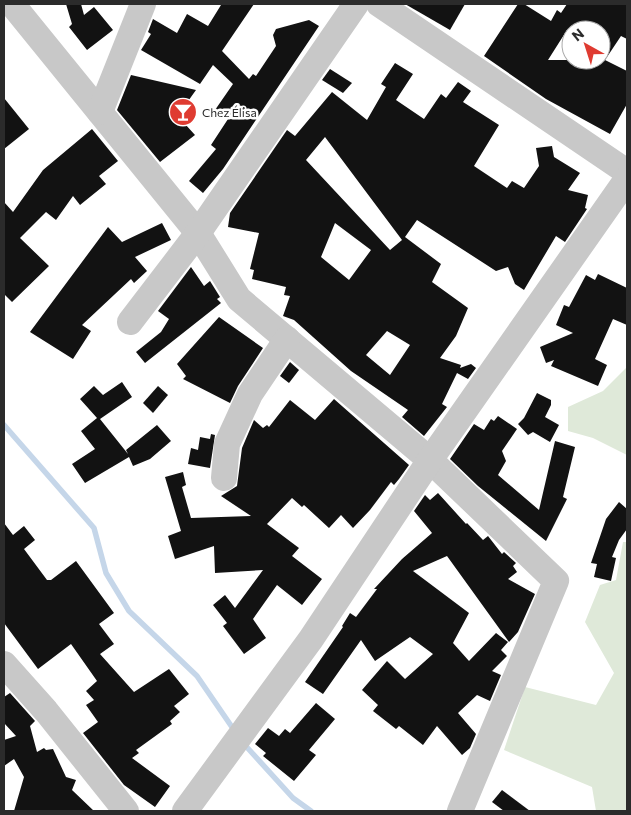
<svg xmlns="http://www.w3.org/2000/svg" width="631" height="815" viewBox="0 0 631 815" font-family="Commissioner,sans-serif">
<rect width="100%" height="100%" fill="#fff"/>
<g fill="#dfe9d9">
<path d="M627 367V455L593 438 568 431V407L603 391Z"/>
<path d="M623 542H627V811H596L592 787 504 750 525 687 596 705 614 673 585 622 600 585 616 580Z"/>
</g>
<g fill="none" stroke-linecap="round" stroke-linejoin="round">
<g stroke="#c5d6e9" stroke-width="5.5">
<path d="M4 425 94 528 106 573 129 611 197 676 234 730"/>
<path d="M244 744 293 798 311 811"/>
</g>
</g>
<g fill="#121212" fill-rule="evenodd">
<path d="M66 4H81L84 15 94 7 113 30 87 50 69 27 72 24Z"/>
<path d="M219 4H254L222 51 249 79 253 74 256 76 276 46 273 35 276 29 309 20 319 26 223 169 203 193 189 181 216 149 211 145 228 119 215 110 233 84 213 65 200 84 141 50 151 34 148 32 153 19 177 33 187 14 208 26 221 5Z"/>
<path d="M405 4H465L450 30Z"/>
<path d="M518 4H524L551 21 557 10 561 13 567 4H627V39L621 36 605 60 627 71V104L610 134 546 99 484 56ZM567 30H601V60H548Z"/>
<path d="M395 63 413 74 396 100 424 119 441 94 446 98 458 82 471 91 463 102 499 125 474 166 507 188 512 181 524 188 539 166 536 148 552 146 554 157 580 173 568 190 588 195 585 208 587 209 565 242 556 236 524 290 515 284 508 267 496 271 417 220 405 237 441 264 432 282 468 308 456 336 440 358 461 365 460 368 471 364 476 368 468 379 457 373 442 404 447 407 424 436 402 417 408 410 351 371 294 320 283 316 290 296 284 295 286 287 252 279 254 270 250 269 259 233 228 227 230 213 287 130 295 136 332 92 367 120 386 87 381 84ZM325 137 402 240 390 250 306 160ZM335 223 371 250 349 280 321 257ZM387 331 410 345 390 375 366 355Z"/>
<path d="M330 69 352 83 343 93 322 80Z"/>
<path d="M131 75 196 90 186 104 195 115 185 124 195 135 160 162 117 110Z"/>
<path d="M4 98 29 129 4 149Z"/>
<path d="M92 129 118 161 99 176 106 184 80 205 73 196 56 220 46 212 20 238 49 266 12 302 4 294V202L13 212 43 170Z"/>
<path d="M162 223 171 240 135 257 147 271 134 283 131 279 82 325 91 331 73 359 30 332 108 227 122 242Z"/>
<path d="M191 267 204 286 210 281 220 297 217 299 221 303 145 363 136 352 161 332 169 319 158 311Z"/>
<path d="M598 274 627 288V325L613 319 595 359 607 365 598 386 551 366 554 360 546 363 540 347 573 333 556 325 564 305 569 307 586 275 595 280Z"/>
<path d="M219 317 263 348 238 386 230 403 183 379 186 376 177 364Z"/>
<path d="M290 362 299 370 289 383 280 376Z"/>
<path d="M122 382 132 397 100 419 128 454 126 450 157 425 171 441 150 459 133 466 129 457 85 483 72 464 95 449 81 431 97 418 80 399 94 386 103 395Z"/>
<path d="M158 386 168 395 153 413 143 403Z"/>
<path d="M537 393 551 400V405L545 417 559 425 550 442 533 432 528 435 518 424 524 418Z"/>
<path d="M334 399 409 465 399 479 394 485 391 482 370 510 353 528 341 515 329 528 304 505 302 507 292 498 267 524 299 548 292 556 322 579 302 605 277 585 253 619 266 638 244 654 223 626 227 623 213 605 225 595 235 608 263 570 215 573 214 546 175 559 168 536 181 531 165 477 183 472 186 485 182 487 191 518 251 516 221 496 237 486 242 448 254 420 263 428 267 425 269 427 290 400 315 420Z"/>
<path d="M498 416 517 429 502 451 506 461 498 475 539 510 555 441 575 447 563 497 567 499 546 541 478 486 450 459 474 424 484 430 491 419 494 421Z"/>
<path d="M211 434 215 435 210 468 188 464 191 448 198 450 200 437 210 439Z"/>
<path d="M438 493 466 524 467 523 483 540 488 536 502 554 504 552 516 563 513 566 517 572 508 579 535 594 518 632 509 642 447 556 413 571 469 613 453 643 469 661 496 633 508 642 501 650 507 656 492 671 501 675 490 701 477 695 458 713 476 734 470 748 462 755 437 726 423 745 399 726 396 729 373 711 378 705 362 690 387 661 405 679 433 654 410 637 375 661 361 640 323 694 305 682 343 627 342 626 350 613 356 617 377 589H374L402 559 432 533 414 511 425 495 430 500Z"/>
<path d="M619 502 627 509V529L619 540 612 557 616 558 611 581 594 577 597 564 591 563 606 519Z"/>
<path d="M4 523 13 535 24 526 35 540 24 549 47 580H51L76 561 114 613 99 624 114 644 100 654 134 692 169 669 189 694 174 706 180 712 170 721 172 724 136 750 139 753 132 758 170 786 155 807 124 785 83 733 98 722 86 705 94 700 86 691 97 681 71 644 38 669 4 623Z"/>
<path d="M10 693 35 721 30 726 37 752 44 748 46 750 53 749 66 777 76 780 72 790 94 811H14L24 777 14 759 4 766V740L16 736 4 723V697Z"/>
<path d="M316 703 335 719 309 750 316 755 294 781 263 756 266 753 255 744 268 728 279 736 285 729 290 733Z"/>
<path d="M502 790 530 811H504L492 802Z"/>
</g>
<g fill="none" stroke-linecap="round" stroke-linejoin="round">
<g stroke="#c8c8c8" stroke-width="26">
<path d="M12 4 198 233 239 299 430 460 556 581 460 811"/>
<path d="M379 4 627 172"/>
<path d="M100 112 143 4"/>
<path d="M130 322 198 233 356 4"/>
<path d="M224 478 227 444 250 394 287 339"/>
<path d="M4 664 46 711 126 811"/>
<path d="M185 811 311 639 430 460 627 179"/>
</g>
</g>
<defs>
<g id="bar-disc" transform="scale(1.4375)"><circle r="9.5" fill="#df3b31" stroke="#fff"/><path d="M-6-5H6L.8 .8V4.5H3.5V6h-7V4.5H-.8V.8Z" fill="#fff"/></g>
</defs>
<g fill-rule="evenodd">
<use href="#bar-disc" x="183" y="112"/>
</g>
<g text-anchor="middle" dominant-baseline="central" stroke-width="5" stroke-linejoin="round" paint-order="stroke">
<g font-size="12" fill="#2b2b2b" stroke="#fff" text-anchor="start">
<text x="202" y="112">Chez Élisa</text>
</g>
</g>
<rect width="631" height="815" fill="none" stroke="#2b2b2b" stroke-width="10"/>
<g transform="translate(586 45) rotate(321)"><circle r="24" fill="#ffffff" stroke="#aaaaaa"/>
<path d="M0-4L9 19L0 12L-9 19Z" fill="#df3b31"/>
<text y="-8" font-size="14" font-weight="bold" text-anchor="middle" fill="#2b2b2b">N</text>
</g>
</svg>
